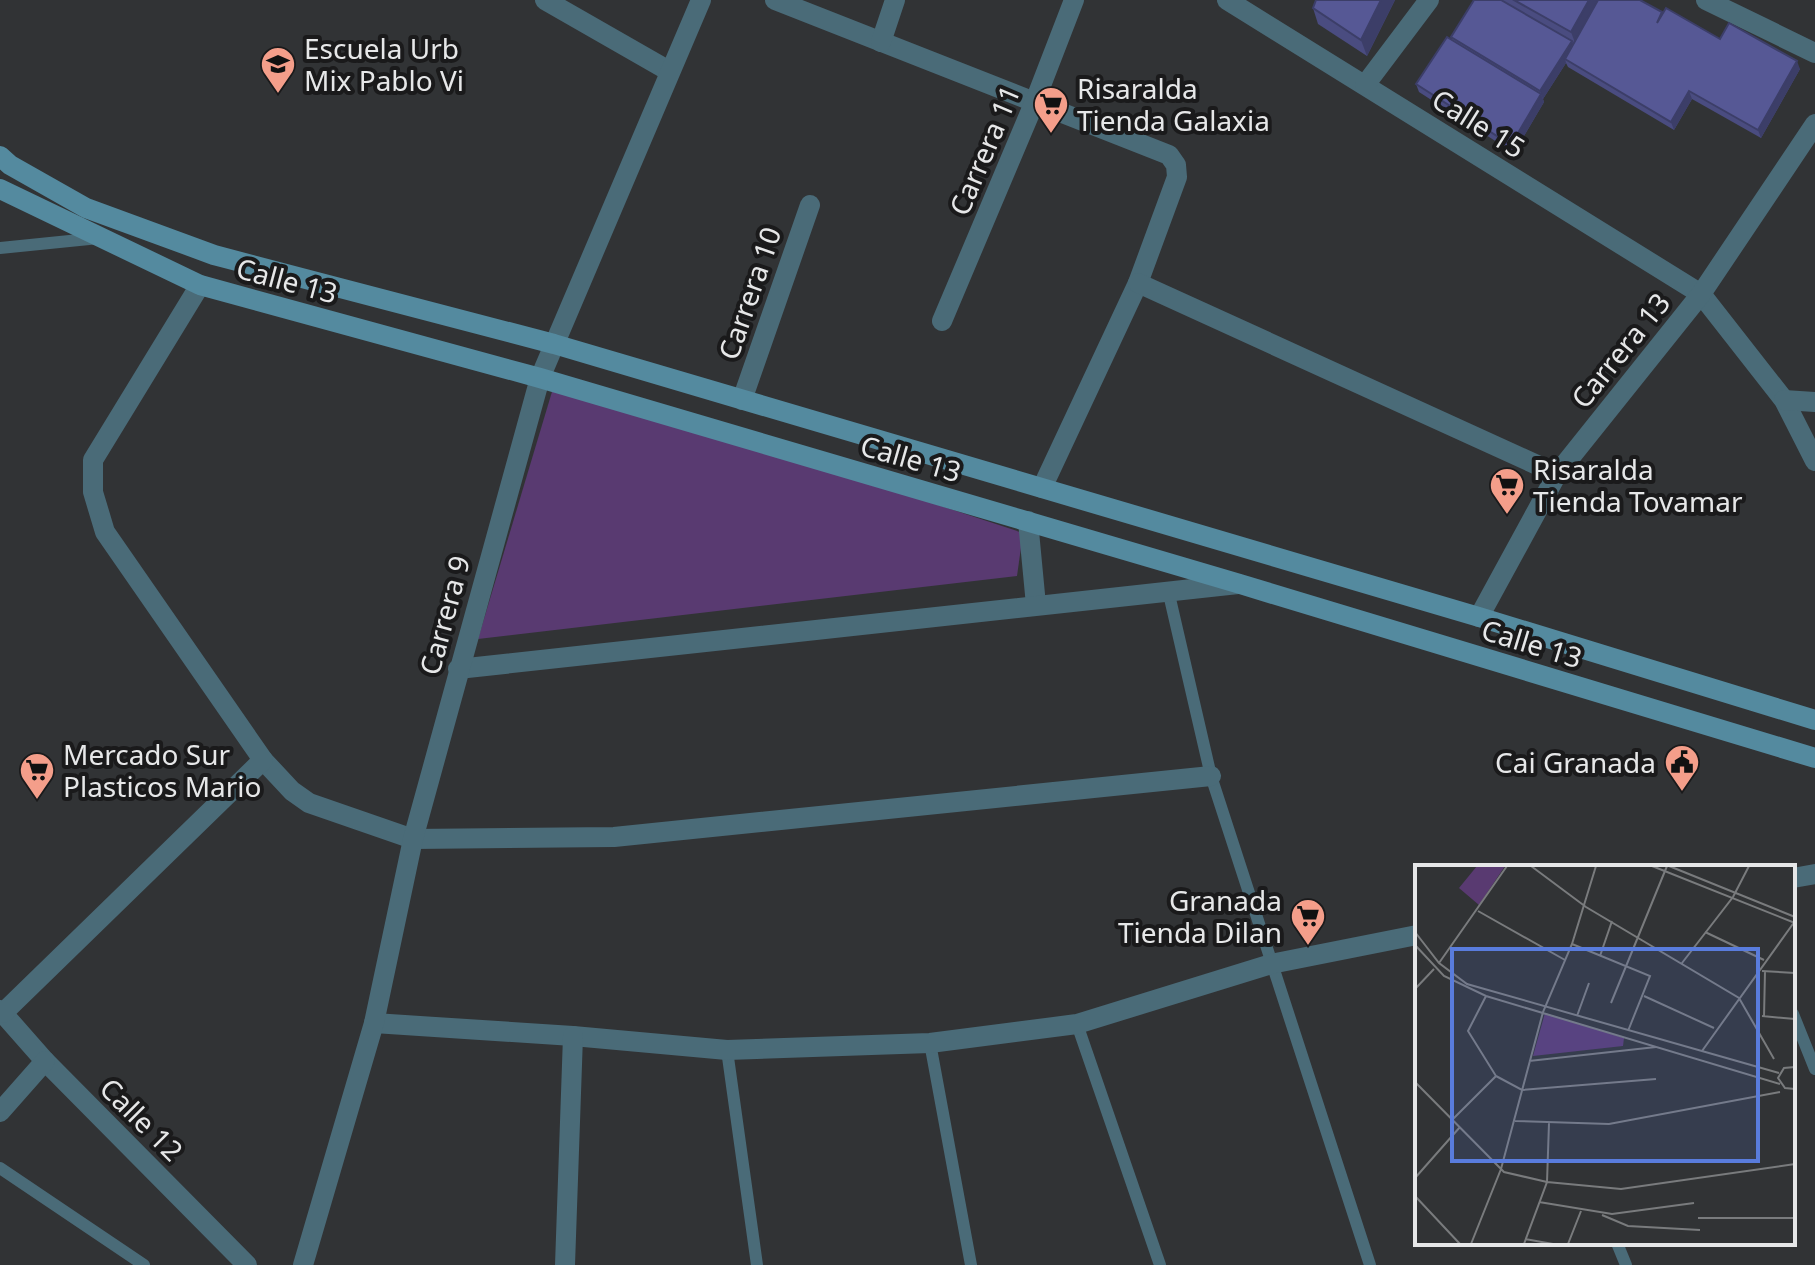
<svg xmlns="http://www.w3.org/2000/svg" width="1815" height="1265" viewBox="0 0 1815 1265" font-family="'Noto Sans',sans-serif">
<rect width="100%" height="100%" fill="#313335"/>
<path fill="#593a71" d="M554 385 708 429 1023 533 1017 576 478 639Z"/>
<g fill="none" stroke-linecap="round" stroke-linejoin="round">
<g stroke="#4a6b78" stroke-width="12">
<path d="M0 248 99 238"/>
<path d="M1168 590 1211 776 1370 1265"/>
<path d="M1793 1014 1815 1069"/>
<path d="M1077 1024 1160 1265"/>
<path d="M930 1043 971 1265"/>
<path d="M727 1050 757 1265"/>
<path d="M0 1168 144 1265"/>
<path d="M1617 1243 1626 1265"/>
</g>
<g stroke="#4a6b78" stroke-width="20">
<path d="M545 0 669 71"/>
<path d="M775 0 1169 155 1176 165 1177 177 1138 283 1042 488"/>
<path d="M1227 0 1701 294 1784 400 1815 461"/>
<path d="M1706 0 1815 53"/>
<path d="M881 42 895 0"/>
<path d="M1365 85 1429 0"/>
<path d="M1138 283 1557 474"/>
<path d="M942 321 1035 101 1074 0"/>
<path d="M742 400 810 205"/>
<path d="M1784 400 1815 402"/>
<path d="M1028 521 1036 605"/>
<path d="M1479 617 1557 474 1701 294 1815 124"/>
<path d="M458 669 1238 584"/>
<path d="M263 760 292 791 309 803 413 839 614 837 1211 776"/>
<path d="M1793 878 1815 874"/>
<path d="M0 1010 45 1061 247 1265"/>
<path d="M3 1013 263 760 105 532 93 492V460L200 285"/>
<path d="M374 1023 573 1036 727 1050 930 1043 1077 1024 1271 964 1417 935"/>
<path d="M0 1112 45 1061"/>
<path d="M565 1265 573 1036"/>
</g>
<path stroke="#4a6b78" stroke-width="20" d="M303 1265 374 1023 413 839 540 378 701 0"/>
<g stroke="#548a9f" stroke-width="20">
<path d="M0 156 10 165 86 208 214 255 554 344 1479 617 1815 720"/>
<path d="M0 189 200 285 540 378 1240 584 1815 758"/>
</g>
</g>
<g fill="#4a4c80">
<path d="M1395 0 1367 56 1318 24 1313 8Z"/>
<path d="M1474 0H1640L1662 12V14L1720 39 1800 69 1761 138 1692 99 1674 130 1568 67 1566 63 1543 99 1544 102 1514 153 1419 92 1416 84 1452 40 1451 37Z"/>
</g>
<g fill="#3c3e68">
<path d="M1381 0H1395L1367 56 1361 40Z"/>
<path d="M1589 0H1604L1577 48 1571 32Z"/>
<path d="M1572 41 1575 49 1565 59 1566 63 1543 99 1540 91Z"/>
<path d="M1797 61 1800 69 1761 138 1758 130Z"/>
<path d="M1689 91 1692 99 1674 130 1671 122Z"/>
<path d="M1541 94 1544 102 1514 153 1511 145Z"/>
</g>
<g fill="#565895" stroke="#3c3e68" stroke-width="2">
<path d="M1316 0H1381L1361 40 1313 8Z"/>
<path d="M1474 0H1501L1572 41 1540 91 1451 37Z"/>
<path d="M1514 0H1589L1571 32Z"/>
<path d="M1598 0H1640L1662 12 1657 23 1666 8 1720 39 1729 23 1797 61 1758 130 1689 91 1671 122 1565 59Z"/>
<path d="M1447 37 1541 94 1511 145 1416 84Z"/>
</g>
<defs>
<g id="school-pin" transform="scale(1.8)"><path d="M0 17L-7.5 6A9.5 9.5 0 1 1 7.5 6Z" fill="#f49e8a" stroke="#1a1a1b"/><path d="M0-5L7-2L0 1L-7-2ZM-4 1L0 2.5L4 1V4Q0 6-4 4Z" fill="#111"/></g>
<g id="supermarket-pin" transform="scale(1.8)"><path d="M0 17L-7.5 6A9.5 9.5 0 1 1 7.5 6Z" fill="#f49e8a" stroke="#1a1a1b"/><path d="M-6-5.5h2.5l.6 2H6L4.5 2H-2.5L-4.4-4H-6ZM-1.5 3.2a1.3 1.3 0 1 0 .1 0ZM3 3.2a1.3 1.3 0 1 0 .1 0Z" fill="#111"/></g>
<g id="civic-pin" transform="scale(1.8)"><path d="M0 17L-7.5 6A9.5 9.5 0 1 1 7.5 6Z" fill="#f49e8a" stroke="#1a1a1b"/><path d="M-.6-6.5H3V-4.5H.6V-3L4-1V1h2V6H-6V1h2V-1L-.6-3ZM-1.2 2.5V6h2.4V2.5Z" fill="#111"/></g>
</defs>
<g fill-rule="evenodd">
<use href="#school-pin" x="278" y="64"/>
<use href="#supermarket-pin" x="1051" y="104"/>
<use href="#supermarket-pin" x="1507" y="485"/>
<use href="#civic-pin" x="1682" y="762"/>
<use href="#supermarket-pin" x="37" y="770"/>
<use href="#supermarket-pin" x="1308" y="916"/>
</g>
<g text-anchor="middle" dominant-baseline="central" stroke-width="8" stroke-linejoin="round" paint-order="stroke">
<g font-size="28" fill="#e6e7e8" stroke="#1a1a1b" text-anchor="start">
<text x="304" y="48">Escuela Urb<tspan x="304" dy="32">Mix Pablo Vi</tspan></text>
<text x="1077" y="88">Risaralda<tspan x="1077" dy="32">Tienda Galaxia</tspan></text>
<text x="1533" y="469">Risaralda<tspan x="1533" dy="32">Tienda Tovamar</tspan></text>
<text x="63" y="754">Mercado Sur<tspan x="63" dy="32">Plasticos Mario</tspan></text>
<text x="1656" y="762" text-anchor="end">Cai Granada</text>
<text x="1282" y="900" text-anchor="end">Granada<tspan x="1282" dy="32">Tienda Dilan</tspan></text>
</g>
<g font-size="28" fill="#e6e7e8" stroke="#1a1a1b">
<text transform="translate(1479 123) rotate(32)">Calle 15</text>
<text transform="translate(984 150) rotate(-67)">Carrera 11</text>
<text transform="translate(287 280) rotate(15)">Calle 13</text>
<text transform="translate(749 293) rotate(-71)">Carrera 10</text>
<text transform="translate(1620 350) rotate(-51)">Carrera 13</text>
<text transform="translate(911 458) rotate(16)">Calle 13</text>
<text transform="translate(444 615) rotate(-75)">Carrera 9</text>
<text transform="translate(1532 643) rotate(17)">Calle 13</text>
<text transform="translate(142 1119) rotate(45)">Calle 12</text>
</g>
</g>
<g transform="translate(1415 865)">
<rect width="380" height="380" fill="#313335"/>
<path d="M62 1H90L64 40 44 23ZM130 148 209 173 208 181 118 191Z" fill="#593a71"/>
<path fill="none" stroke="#797b7d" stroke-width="2" d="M116 1 171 42 324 133 359 194M237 1 380 58M254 1 380 52M63 46 150 95M0 67 24 98 52 119 364 208M290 67 349 95M157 79 235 111 213 166M0 80 29 111 71 131 365 219M185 91 197 56M24 98 92 1M267 98 318 32 334 1M347 106 380 108M0 124 19 104M229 131 299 163M196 138 252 1M162 151 174 118M347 151 380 154M349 152 350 106M287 186 380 56M114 196 241 182M380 202 369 203 363 213 370 223 380 224M81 211 107 225 241 214M0 217 89 307 132 317 206 324 380 299M38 254 81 211 53 166 71 131M100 256 194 259 365 227M0 313 45 262M0 331 45 379M124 337 197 349 279 338M187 350 213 361 285 365M283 353H380M110 374 138 379M56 379 86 304 128 147 157 79 181 1M109 379 132 317 134 258M153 379 166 346"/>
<path fill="#597cdd" fill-opacity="0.15" stroke="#597cdd" stroke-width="4" d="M37 84H343V296H37Z"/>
<rect width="380" height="380" fill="none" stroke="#e6e7e8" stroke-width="4"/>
</g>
</svg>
